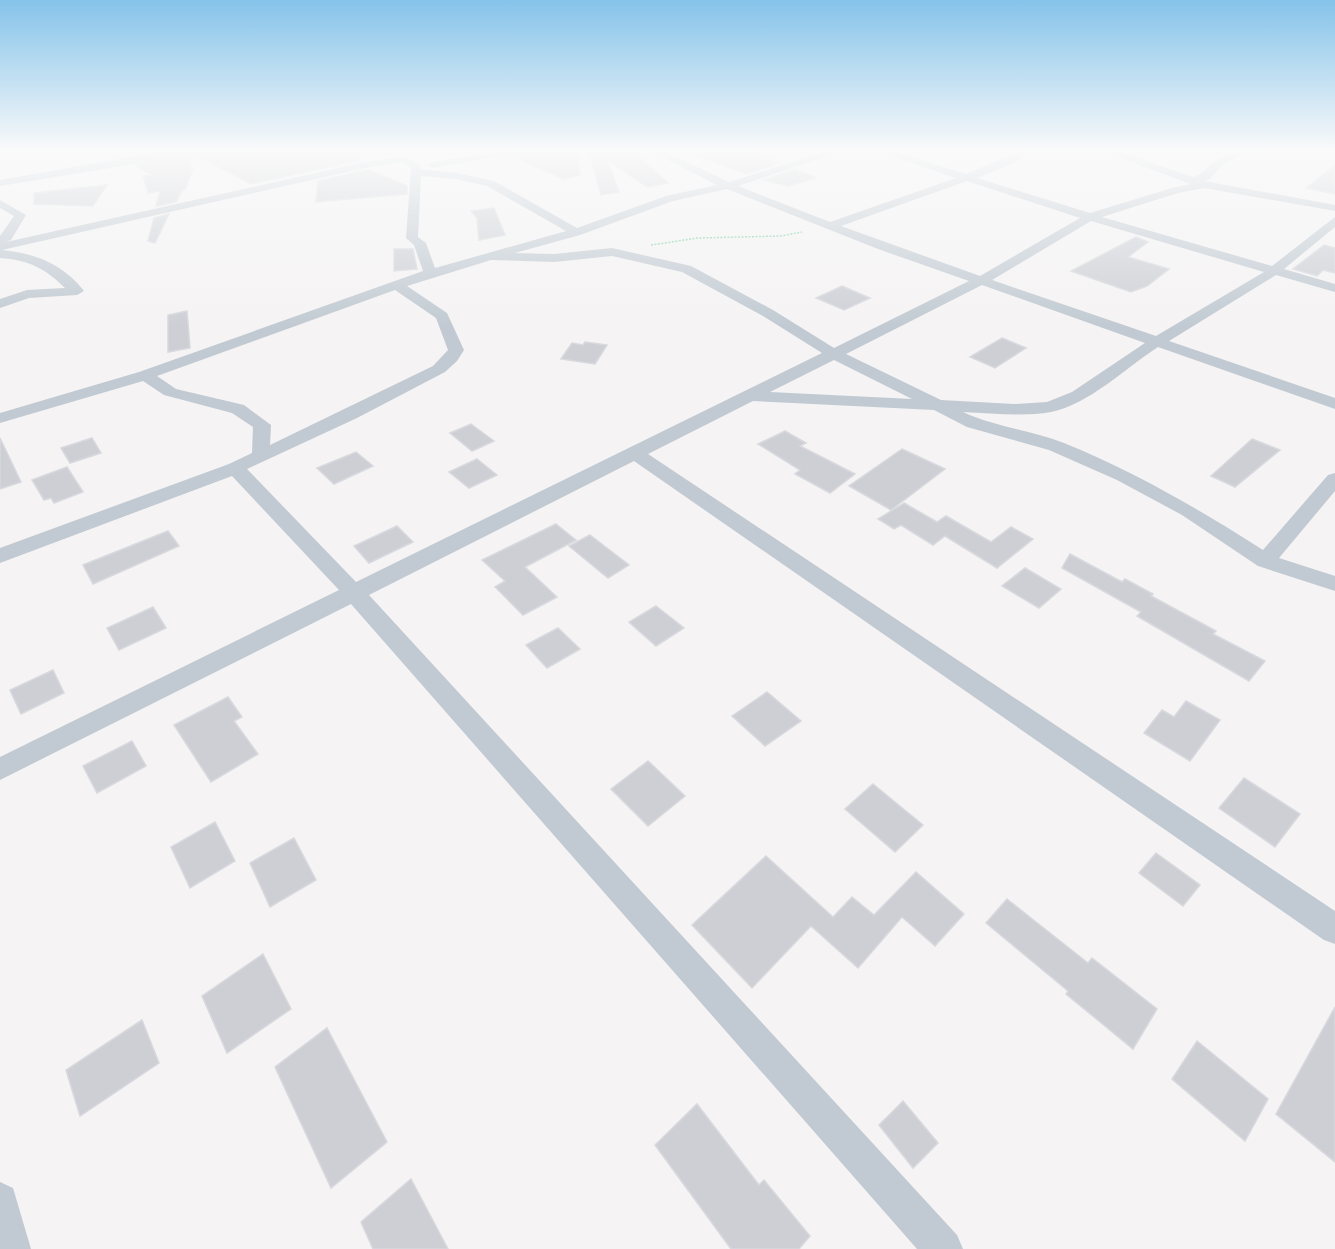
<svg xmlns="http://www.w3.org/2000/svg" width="1335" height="1249" viewBox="0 0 1335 1249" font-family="'Noto Sans',sans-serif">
<rect width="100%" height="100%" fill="#f5f3f3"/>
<g fill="#cdcfd5" stroke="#d7d9de" stroke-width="1.5">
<path d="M176 152H358L362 160 251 184 192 153 191 169H193L185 190 183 189 176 202 156 206 160 191 148 193 143 176 153 175 135 166Z"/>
<path d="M525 152H578L580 175 563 179 511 156Z"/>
<path d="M589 152H630L642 159 668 183 647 187 608 161 619 192 601 195Z"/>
<path d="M694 152H753L780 163 747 174 694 155Z"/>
<path d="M1335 165V194L1306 188Z"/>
<path d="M795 169 816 178 787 186 764 180Z"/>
<path d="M365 170H370L407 186V194L316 202 318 181Z"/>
<path d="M107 185 93 206 34 204V193Z"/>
<path d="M494 208 505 235 479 240 477 218 471 211Z"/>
<path d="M169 214 155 243 148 241 154 218Z"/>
<path d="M1136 237 1148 242 1128 257 1169 269 1147 286 1131 292 1071 271Z"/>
<path d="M1324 245 1335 248V273L1323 270 1317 276 1293 269Z"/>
<path d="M394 249H413L417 269 394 271Z"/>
<path d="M842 286 870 298 844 310 816 298Z"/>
<path d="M187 311 190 348 168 352V315Z"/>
<path d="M1002 338 1026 348 995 368 970 357Z"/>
<path d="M585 342 607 345 595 364 561 359 572 343 583 345Z"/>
<path d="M471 424 494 441 472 451 450 433Z"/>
<path d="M785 431 806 443 800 446 855 474 830 493 795 474 800 470 758 444Z"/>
<path d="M0 438 21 482 0 489Z"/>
<path d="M92 438 101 453 70 463 61 448Z"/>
<path d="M1252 439 1280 450 1235 487 1211 476Z"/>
<path d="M902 449 945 469 891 510 849 486Z"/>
<path d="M356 452 373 466 334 484 317 468Z"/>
<path d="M477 459 497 475 469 488 449 472Z"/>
<path d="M67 467 83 492 54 503 51 498 44 500 32 480Z"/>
<path d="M904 503 937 522 946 516 991 542 1011 527 1033 539 997 568 945 536 933 545 901 525 894 529 878 519Z"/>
<path d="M556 524 576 540 525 567 557 597 523 615 495 587 505 581 482 560Z"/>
<path d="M397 526 413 542 369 563 354 546Z"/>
<path d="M168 531 179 546 93 584 83 565Z"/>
<path d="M590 535 629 565 608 578 569 546Z"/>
<path d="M1070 554 1122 582 1125 579 1153 594 1151 596 1216 631 1213 634 1265 661 1249 681 1137 616 1141 612 1062 568Z"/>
<path d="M1025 568 1061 589 1039 608 1002 586Z"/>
<path d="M656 606 684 628 656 646 629 622Z"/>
<path d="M153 607 166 628 119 650 107 628Z"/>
<path d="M558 628 580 649 547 668 526 645Z"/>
<path d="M53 670 64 693 21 714 10 690Z"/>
<path d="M767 692 801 721 765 746 732 716Z"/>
<path d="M228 697 242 717 234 721 258 754 211 782 174 725Z"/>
<path d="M1186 701 1220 720 1190 761 1144 733 1162 710 1174 717Z"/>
<path d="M132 741 146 766 97 793 83 766Z"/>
<path d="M648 761 685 796 648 826 611 789Z"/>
<path d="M1244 778 1300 814 1275 847 1219 808Z"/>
<path d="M873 784 923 825 895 852 845 809Z"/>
<path d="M215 822 235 861 190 888 171 847Z"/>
<path d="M294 838 316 880 270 907 250 863Z"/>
<path d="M1156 853 1200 885 1183 906 1139 873Z"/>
<path d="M766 856 833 917 852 897 874 915 916 872 964 914 935 946 902 917 858 968 811 926 752 988 692 925Z"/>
<path d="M1007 899 1088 963 1092 958 1157 1009 1133 1049 1066 994 1068 991 986 923Z"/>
<path d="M263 954 291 1009 227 1053 202 996Z"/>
<path d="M1335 1007V1162L1276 1114Z"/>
<path d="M142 1020 159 1063 80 1116 66 1070Z"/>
<path d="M327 1028 387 1142 331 1188 275 1067Z"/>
<path d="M1197 1041 1268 1099 1245 1141 1172 1079Z"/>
<path d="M903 1101 938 1143 913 1168 879 1125Z"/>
<path d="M697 1104 759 1185 764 1180 810 1236 799 1249H731L655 1145Z"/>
<path d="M411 1179 448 1249H373L361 1222Z"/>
</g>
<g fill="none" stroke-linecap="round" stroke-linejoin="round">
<path stroke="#7ad0a6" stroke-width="1.5" stroke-dasharray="2 1.5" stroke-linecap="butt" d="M651 245 698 238 781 236 802 232"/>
<g fill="#c1cad2" fill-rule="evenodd">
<path d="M157 152H174L141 163 0 186V180Z"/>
<path d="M496 152H523L433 168 428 165 433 162Z"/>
<path d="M652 152H666L729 182 824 152H840L738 186 830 222 956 178 880 152H896L966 174 1018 152H1031L1012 164 977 178 1090 213 1172 188 1191 184 1104 152H1120L1193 177C1204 174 1205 169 1213 162 1223 154 1236 152 1248 152L1222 165 1210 179 1204 181 1335 205V211L1204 188 1178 193 1102 217 1272 266 1335 217V227L1284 269 1335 284V292L1276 275 1169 341 1335 398V409L1158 347C1127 367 1088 405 1051 412 1023 417 992 413 963 412 995 427 1031 430 1064 443 1135 472 1199 509 1263 550L1328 475 1335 473V491L1279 558 1335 576V591L1258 566 1182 515 1117 480 1049 450 967 427 934 410 753 401 648 454 1335 911V944L1324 940 634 461 369 595 957 1235 963 1249H917L351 604 0 780V757L339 590 232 476 0 563V548L229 464 252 453 253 427 232 413 164 395 143 381 0 423V413L139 372 423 271 414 245 406 238 411 168 403 162 365 168 2 250C35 253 63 264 84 291L77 295 29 298 0 308V299L27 290 65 288C45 268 28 260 0 258V236L14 216 0 208V200L26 215 11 240 6 242 365 162 404 156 420 165 421 169 457 173 494 181 577 228 666 196 717 185ZM421 176 457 179 487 186 566 231 435 268 426 243 418 237ZM967 181 1080 218 980 276 841 226ZM727 189 878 249 969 281 834 348 773 310 691 266 612 248 554 254 515 253 580 235 673 201ZM1091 221 1264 272 1156 336 992 280ZM612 256 682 272 763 316 822 353 356 582 247 469 357 418 445 372 457 361 464 350 447 313 407 286 491 260 554 262ZM982 285 1145 343 1072 392 1047 402 1014 404 941 400 846 354ZM395 290 436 318 448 350 433 366 270 445 271 425 244 405 176 389 157 376ZM834 360 912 399 770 392Z"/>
<path d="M0 1182 13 1188 31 1249H0Z"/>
</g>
</g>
<linearGradient id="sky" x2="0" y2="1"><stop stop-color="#85c3ea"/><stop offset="0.46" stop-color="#fafafa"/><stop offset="1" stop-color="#fafafa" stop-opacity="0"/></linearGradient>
<rect width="1335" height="327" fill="url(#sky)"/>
</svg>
